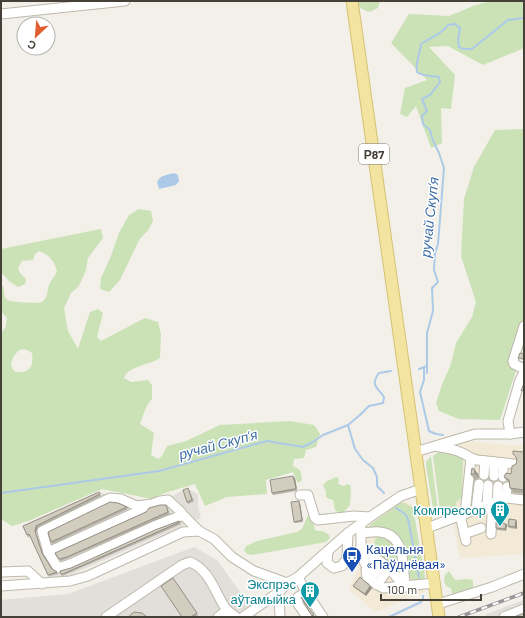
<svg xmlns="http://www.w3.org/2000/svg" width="525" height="618" viewBox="0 0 525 618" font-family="Barlow,sans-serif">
<rect width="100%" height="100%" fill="#f2f0e9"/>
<g fill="#f2e9d6">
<path d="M460 441 524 446V554L460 558 453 522Z"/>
<path d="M400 501 407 502 412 505 424 574V592L375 612 349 589 359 567 357 533 395 503Z"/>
</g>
<g fill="#e2dfda">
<path d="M187 488 198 494V507L201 518 63 578 49 579 30 537 28 538 22 527 100 492 109 496 145 501 171 497Z"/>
<path d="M194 547 217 560 258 617H1V600L68 594Z"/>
<path d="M524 600V617H486V614Z"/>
</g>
<g fill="#cae2b6" fill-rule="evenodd">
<path d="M356 1H380L378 8 370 12C364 10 358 8 356 1Z"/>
<path d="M490 1H524V48L483 65 448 46 429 47 455 75 451 109 441 108 442 143 431 148 416 106 407 117 400 114 405 88 427 80 391 43 409 14 449 16 473 6Z"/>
<path d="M524 129V346L500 420 459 419 439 411 436 403 442 385 451 364 456 343 472 317 476 302 461 256 464 199 474 167 495 130Z"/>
<path d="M139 209 151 211 153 221 149 229 139 240 120 280 109 292 100 289 101 278 111 256 119 233 129 215Z"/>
<path d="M101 229 103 238 88 258 86 270 79 286 71 293 64 308 68 331 78 349 90 312 98 309 103 313 97 337 101 341 145 318 158 322 161 334 160 358C150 365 128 366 124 378L131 382 148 380 152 385V399C145 406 144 414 140 424L154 433 151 455 158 459 162 456 167 446 186 441 220 425 290 421 314 425 320 434 316 447 306 450 304 458 294 459 293 466 300 470 302 480 298 483 293 472 266 480 267 494 227 497 205 506 195 484C182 488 164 492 152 499L102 489 28 521 12 526 1 519V331H3L6 326 7 318 1 311V284L4 288C4 292 4 297 7 300 10 302 38 304 42 302 48 298 47 291 49 285 51 281 54 276 57 272 55 261 49 255 39 251L35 254 33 260 22 261 18 268 20 273 26 279 25 284 18 287 9 281 1 272V249ZM21 349 27 350 32 353C34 368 29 373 15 372L11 366C12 358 14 354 21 349Z"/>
<path d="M441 451 450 452 462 457 463 461 462 498 456 502 457 510 444 516 443 511H440L433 456 437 453Z"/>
<path d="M431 456 438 511 437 512V515L433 508 426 466V462Z"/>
<path d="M337 477 339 480 338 483 340 485 345 486 347 484 350 485C352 491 350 499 350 505L343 513H340L335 510 333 500 329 499 326 497V492L323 485 327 481Z"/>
<path d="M400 503H405L413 508 425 576 424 579C418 580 414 581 409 578 406 566 407 543 397 536L369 529 370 525Z"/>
<path d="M308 515 312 517 315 530 325 532 329 535 330 538 326 542 253 555 247 554 244 550 246 546 257 541 297 532 302 529Z"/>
<path d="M379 536 387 537 397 545 399 564 398 566 396 567C386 559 369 552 376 538Z"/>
<path d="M449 571 455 580 467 579 473 580V587L470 593 457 597 452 595 451 588 446 586 444 581 445 575Z"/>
</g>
<path fill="#accae8" d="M174 173 178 175 179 181 176 185 159 189 157 182C160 175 167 175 174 173Z"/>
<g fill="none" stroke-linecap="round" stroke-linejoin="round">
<g stroke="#accae8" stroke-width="2">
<path d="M424 368V380L420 392 429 431 436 434 443 435"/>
<path d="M419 369 427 366V333L433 311 432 288 438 282 434 270 435 253 438 244 444 168 439 153 433 141 430 130 423 124 422 116 427 111 422 99 430 95 440 82 439 77C431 75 424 77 417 72 415 63 420 54 421 44 430 38 442 34 448 25L455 24 460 28 458 40 459 47 463 49H472L508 20 524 18"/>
<path d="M427 373V366"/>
<path d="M348 425 355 449 363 460 373 468 377 477V486L384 493"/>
<path d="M1 493 159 471 267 441 303 447 313 442 323 435 348 425 360 415 369 406 383 403 384 397C377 387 370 385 379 373L391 371"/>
<path d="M396 508 405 514 408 519 419 577"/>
<path d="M389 617 421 602 423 599V596"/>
</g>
<g stroke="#cfcdc6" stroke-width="9" stroke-dasharray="9 4.5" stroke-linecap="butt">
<path d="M474 483 475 474"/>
<path d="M488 485 489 475"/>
<path d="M498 486V476"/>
</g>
<g stroke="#bdb9ac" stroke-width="11">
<g id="minor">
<path d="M1 14 125 1"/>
<path d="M524 326 513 361 514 364 524 369"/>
<path d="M510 434 508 421 520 380 524 372"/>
<path d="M439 447C451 448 461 451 471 458L465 514"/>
<path d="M415 452 475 434H510L524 432"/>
<path d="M471 458 477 460 514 464"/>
<path d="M484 475 485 461"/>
<path d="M494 476V462"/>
<path d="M503 477V463"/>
<path d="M300 495H308L315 518 318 520 354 516 370 517"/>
<path d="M506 498 507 487"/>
<path d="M497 502 498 486"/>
<path d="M490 504 492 514 491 534"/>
<path d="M487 506 488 485"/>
<path d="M476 510 479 484"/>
<path d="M183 515 180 511 168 500 160 501 152 504 137 506 121 499 110 498 42 531 48 552 58 568 70 564 154 526 183 515 199 531"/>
<path d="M460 515 466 541"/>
<path d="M361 528V547L365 564"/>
<path d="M427 528 506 498 524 500"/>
<path d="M361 533C367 533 374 531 380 532 406 535 403 567 405 587"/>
<path d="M464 534 481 528"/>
<path d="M361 547 389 568 405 587"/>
<path d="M328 551 327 563 334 568 342 566 347 558 348 533"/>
<path d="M48 552 145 508"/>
<path d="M1 572 28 571 42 584"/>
<path d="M298 577 306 592 323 617"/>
<path d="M367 577 366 570 375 558"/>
<path d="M370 579 382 563"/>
<path d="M373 582 383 588 435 583"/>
<path d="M377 585 389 568"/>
<path d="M1 586 70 581 88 576 183 532 199 531 214 539 232 557 254 571 287 583 298 577 348 533 370 517 401 496 421 489"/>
<path d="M279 592 280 617"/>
<path d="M306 592 298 597V604L307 617"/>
<path d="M438 604 492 587 524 574"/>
<path d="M106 617 182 565 190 562C210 570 215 593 226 609 229 612 233 615 236 617"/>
<path d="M218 617 227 610"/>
<path d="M243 617 279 592 287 583"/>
<path d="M504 617 524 609"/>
</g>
</g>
<g stroke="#d6c273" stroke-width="13">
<path id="major" d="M352 1 439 617"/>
</g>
<use href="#minor" stroke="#fff" stroke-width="9"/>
<use href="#major" stroke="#f3e4a1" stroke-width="11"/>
<g stroke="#979797" stroke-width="3.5">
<path id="rail" d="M459 617 524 593"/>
</g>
<use href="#rail" stroke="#fff" stroke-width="2" stroke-dasharray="6" stroke-linecap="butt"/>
</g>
<g fill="#b5b0a4">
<path d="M524 452V494L513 493 510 488 509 482 507 481 504 477 511 474 517 461V459L513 454Z"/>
<path d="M474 469 478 474 479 478 475 480 471 475Z"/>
<path d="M295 478 297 490 296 491 273 495 272 493Z"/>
<path d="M189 490 194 501 188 504 187 502Z"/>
<path d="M99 492 101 496 37 528 36 533 43 555 52 569 57 572 58 574 49 576 30 536 28 537 23 526Z"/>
<path d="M300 503 303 522 295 523 294 522Z"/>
<path d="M127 507 128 509 52 544 51 542Z"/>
<path d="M167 507 170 514 68 558 61 561 55 553 146 512Z"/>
<path d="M180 522 181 524 64 575 62 576 61 574 71 568Z"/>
<path d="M517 522V529L509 528 508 526Z"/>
<path d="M506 524 507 525 506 531 497 530 496 528Z"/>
<path d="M173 578 198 615 195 617H182Z"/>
<path d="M353 586H370L372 588 366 596 355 588Z"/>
<path d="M241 594 246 600 242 603 237 597Z"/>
</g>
<g fill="#949086">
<path d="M474 469 478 474 479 478 475 473Z"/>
<path d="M293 476 295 478 297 490 296 488Z"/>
<path d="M299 501 300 503 303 522 302 520Z"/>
<path d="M516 520 517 522V529L515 527Z"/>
<path d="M506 524 507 525 506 531 505 529Z"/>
<path d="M36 526 37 528 36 533 43 555 42 553 35 531Z"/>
<path d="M370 586 372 588 366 596 365 594Z"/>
</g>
<g fill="#d3cdbf" stroke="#949086">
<path d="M520 353 524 354 523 359 518 358Z"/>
<path d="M524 383V391V390L521 391Z"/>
<path d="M513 451 524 452V490L510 488 509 480 504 477 506 473 511 474 512 466 516 464 517 461 516 457 513 454Z"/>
<path d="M472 468 474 469 475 473 471 475Z"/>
<path d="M293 476 296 488 294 489 272 493 270 480Z"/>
<path d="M188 488 192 500 187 502 183 490Z"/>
<path d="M99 492 100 494 36 526 35 531 42 553 52 569 57 572 48 575 29 534 27 535 23 526Z"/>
<path d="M299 501 302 520 294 522 291 502Z"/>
<path d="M110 502 118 503 127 507 51 542 48 532Z"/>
<path d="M160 505H166L168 512 67 557 59 559 55 553 146 512 149 508Z"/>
<path d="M509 519 516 520 515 527 508 526Z"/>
<path d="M179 521 180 522 63 574H61L60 571 71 568 155 530Z"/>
<path d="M496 522 506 524 505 529 496 528Z"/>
<path d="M360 577 370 586 365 594 353 586Z"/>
<path d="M173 578 197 613 191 617H182L161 586Z"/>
<path d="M241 594 245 598 240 601 237 597Z"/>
<path d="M301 597 314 615 313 616 310 613Z"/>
<path d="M134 612 142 613 147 617H128Z"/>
<path d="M524 613V617H514Z"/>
</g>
<defs>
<g id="building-pin" transform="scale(1)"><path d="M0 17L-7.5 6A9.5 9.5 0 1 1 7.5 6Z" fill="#0f9aa8" stroke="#fff"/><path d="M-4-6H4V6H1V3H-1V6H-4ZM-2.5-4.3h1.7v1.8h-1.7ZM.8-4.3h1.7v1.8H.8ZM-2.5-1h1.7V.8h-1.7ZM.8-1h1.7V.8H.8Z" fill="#fff"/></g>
<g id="bus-pin" transform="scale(1)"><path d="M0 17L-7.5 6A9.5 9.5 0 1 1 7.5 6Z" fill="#1a4fb4" stroke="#fff"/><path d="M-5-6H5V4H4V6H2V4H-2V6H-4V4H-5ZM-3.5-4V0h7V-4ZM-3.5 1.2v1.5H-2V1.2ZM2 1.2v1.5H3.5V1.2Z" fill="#fff"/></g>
</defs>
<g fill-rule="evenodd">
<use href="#building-pin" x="500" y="510"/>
<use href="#bus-pin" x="352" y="556"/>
<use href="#building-pin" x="310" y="591"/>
</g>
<g text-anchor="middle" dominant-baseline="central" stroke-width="3" stroke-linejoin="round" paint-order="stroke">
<rect fill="#fff" stroke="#7d7a74" stroke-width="1" x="359" y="144" width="30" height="20" rx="3"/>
<g font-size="12" font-weight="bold" fill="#454138">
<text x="374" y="154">Р87</text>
</g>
<g font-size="13" fill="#0d838f" stroke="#fff" text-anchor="end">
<text x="486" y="510">Компрессор</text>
<text x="296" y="584">Экспрэс<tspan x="296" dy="15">аўтамыйка</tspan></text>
</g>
<g font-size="13" fill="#164399" stroke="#fff" text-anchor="start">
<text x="366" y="549">Кацельня<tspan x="366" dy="15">«Паўднёвая»</tspan></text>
</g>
<g font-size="14" font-style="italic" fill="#3d6fa5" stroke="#fff">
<text transform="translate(429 217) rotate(-84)">ручай Скупʼя</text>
<text transform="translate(218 444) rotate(-15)">ручай Скупʼя</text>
</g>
</g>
<rect width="525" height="618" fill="none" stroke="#454138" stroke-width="4"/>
<g transform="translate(36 36) rotate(206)"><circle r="19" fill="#ffffff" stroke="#b5b3af"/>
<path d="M0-3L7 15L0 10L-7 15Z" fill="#e25d30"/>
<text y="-6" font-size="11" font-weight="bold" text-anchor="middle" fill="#454138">С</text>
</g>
<path d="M381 594v6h100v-6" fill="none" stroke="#454138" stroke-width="2"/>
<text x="387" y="594" font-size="12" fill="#454138" stroke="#ffffff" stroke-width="3" paint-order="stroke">100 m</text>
</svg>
